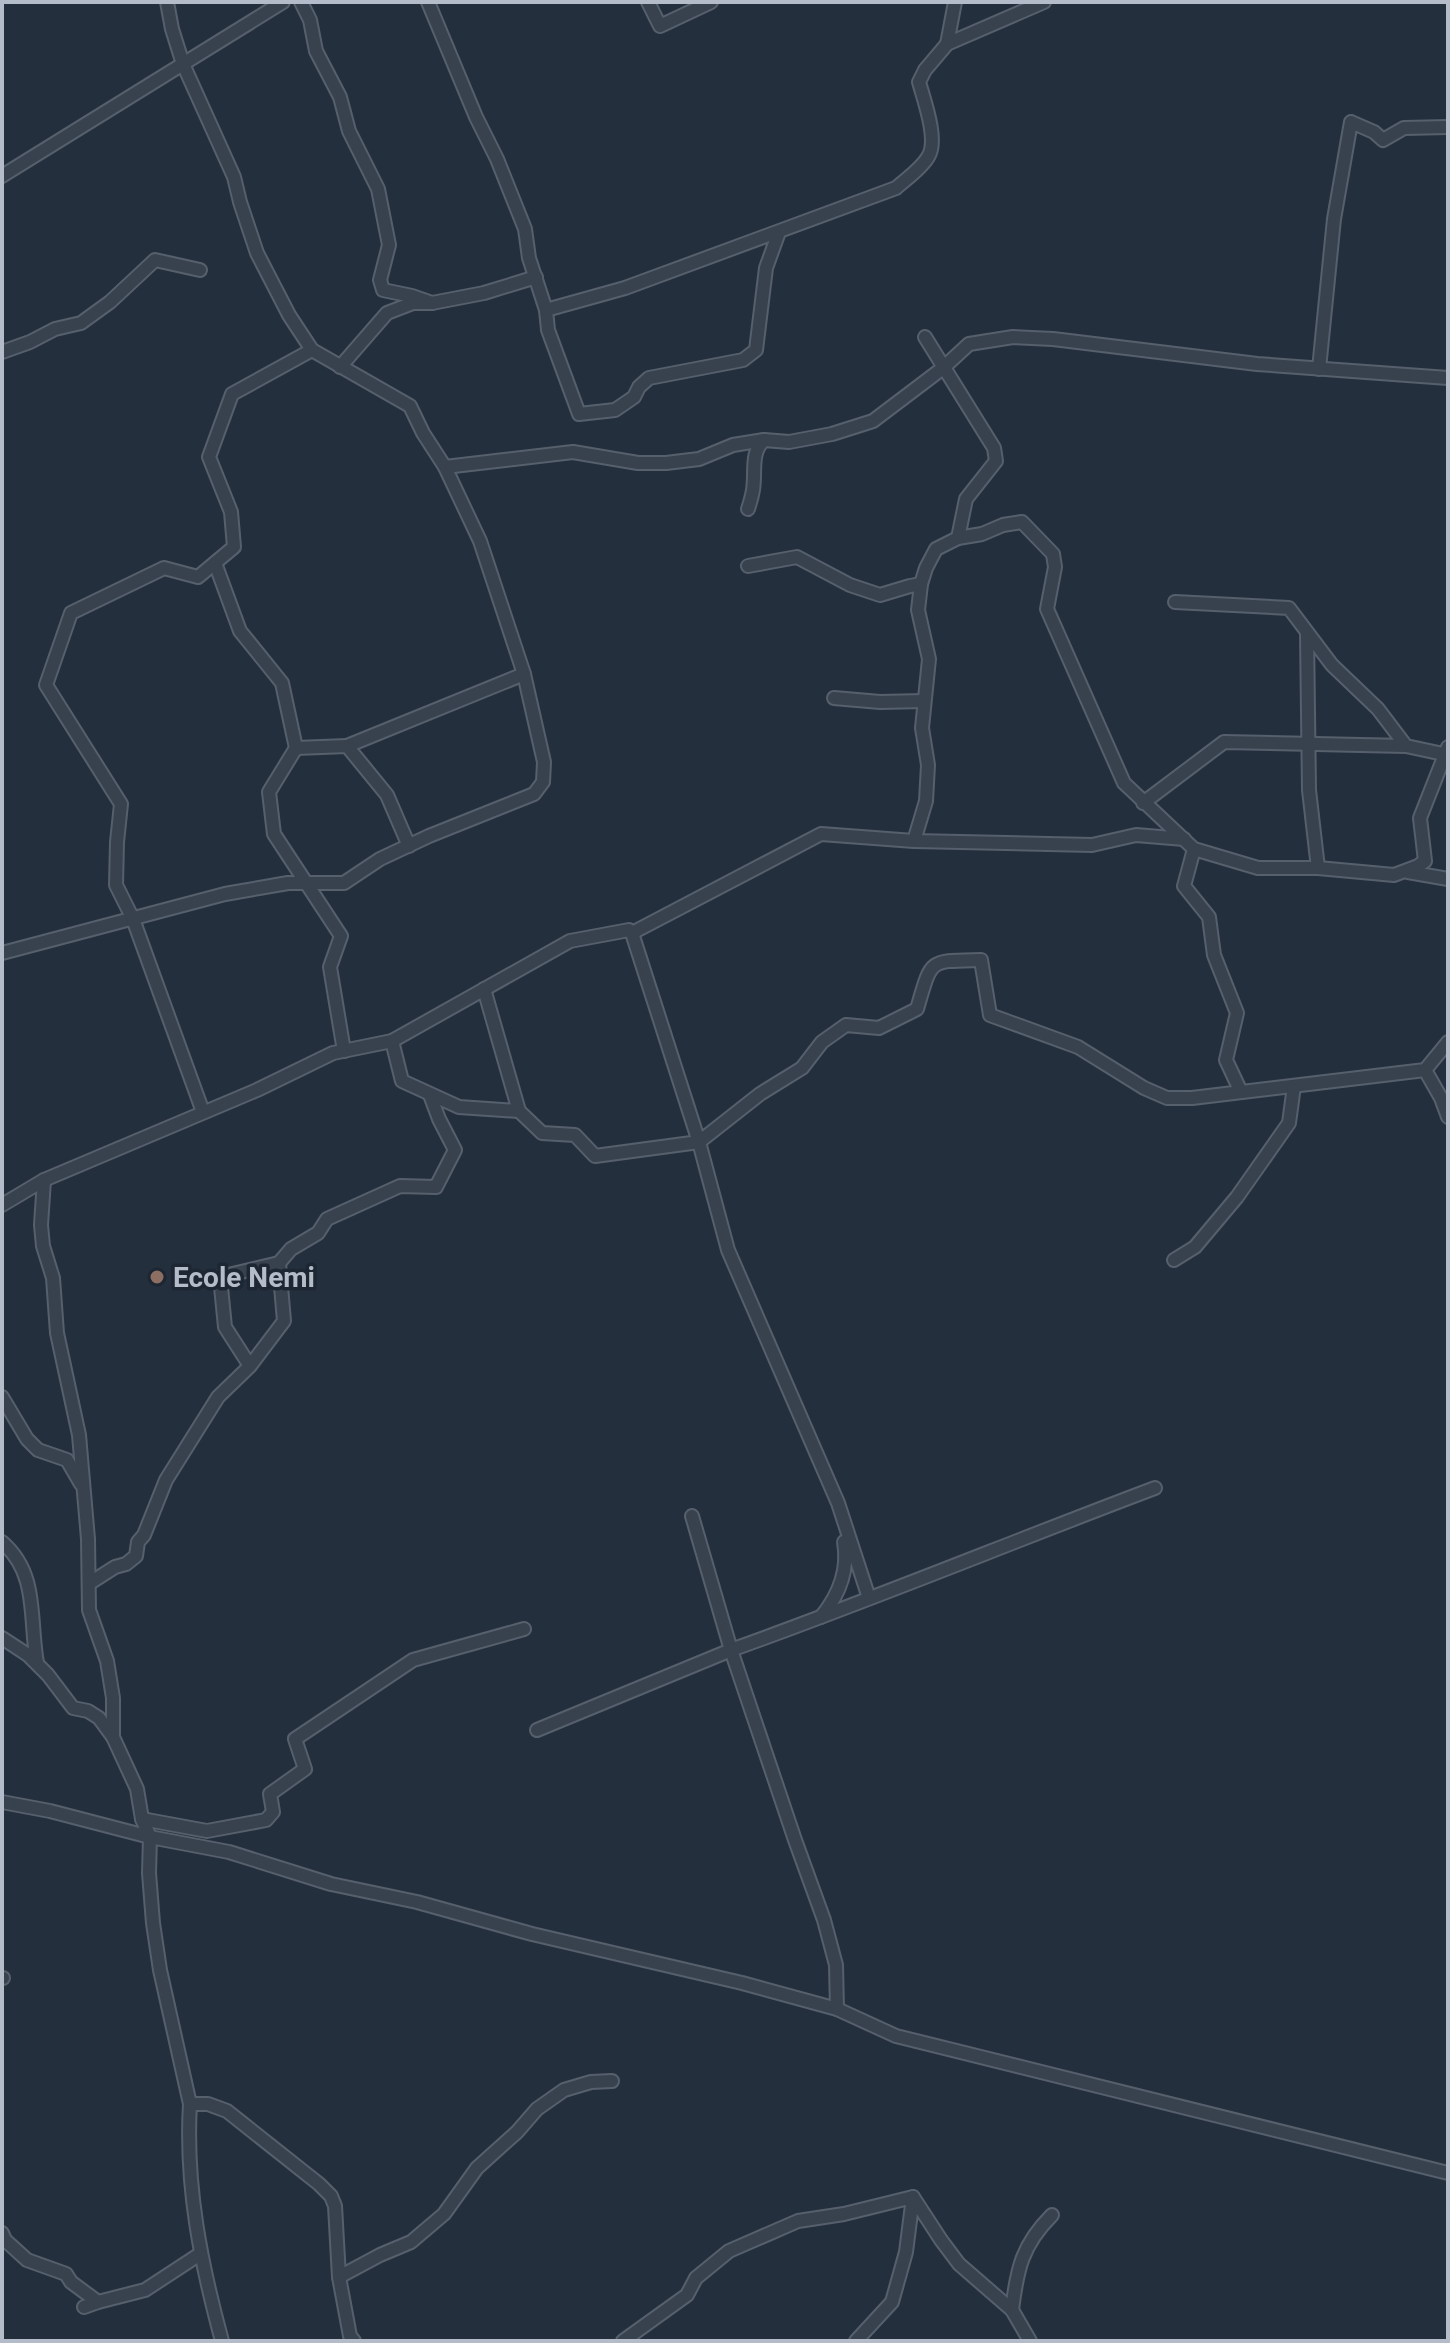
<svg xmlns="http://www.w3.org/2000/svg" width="1450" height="2343" viewBox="0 0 1450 2343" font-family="Roboto,sans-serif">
<rect width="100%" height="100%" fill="#242f3e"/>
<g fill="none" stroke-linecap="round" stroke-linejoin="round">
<g stroke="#565f6c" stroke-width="16">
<g id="street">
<path d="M301 2 310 20 316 51 340 97 349 131 378 189 389 245 380 280 383 290 412 296 432 303"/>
<path d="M428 2 476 117 497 159 525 229 529 258 546 310 548 330 579 414 615 410 634 397 639 387 649 378 743 360 756 350 766 268 779 232"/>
<path d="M648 2 660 26 711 2"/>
<path d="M947 44 955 2"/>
<path d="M2 176 283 2"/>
<path d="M546 310 625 288 896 188C906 179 921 169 928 157 939 141 924 100 919 82L925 70 947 44 1044 2"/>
<path d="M925 337 994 448 996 461 966 499 958 538"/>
<path d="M2 352 30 342 55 329 81 323 110 302 155 260 200 270"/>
<path d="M340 367 387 313 413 303H432L484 293 536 277"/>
<path d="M1319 369 1334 219 1351 122 1374 132 1383 140 1404 128 1448 127"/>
<path d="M445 467 573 452 638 463H666L699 459 733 445 764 440"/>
<path d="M748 509C750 503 752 496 753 490 756 472 750 453 764 440L789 442 832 434 873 421 943 368 969 344 1013 337 1053 339 1257 364 1448 378"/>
<path d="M215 563 240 631 282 683 296 748 269 792 274 834 341 936 330 967 344 1051"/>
<path d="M748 566 797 557 850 585 880 595 910 586 921 584"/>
<path d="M1175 602 1289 608 1332 665 1378 709 1406 746 1448 755"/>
<path d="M1307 634 1309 790 1318 868"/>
<path d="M834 698 880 702 924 701"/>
<path d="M347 746 524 674"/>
<path d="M296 748 347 746 387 795 409 846"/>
<path d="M1143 803 1224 742 1406 746"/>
<path d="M914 841 926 801 928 765 922 728 929 659 918 610 921 584 926 568 936 549 958 538 982 534 1003 525 1022 522 1053 554 1055 567 1047 609 1124 783 1194 849 1258 868H1318L1394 875 1418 866 1425 861 1420 818 1448 747"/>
<path d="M1194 849 1184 886 1209 917 1214 955 1237 1013 1226 1060 1241 1092"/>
<path d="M1408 872 1448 879"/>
<path d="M632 933 699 1142 760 1094 802 1068 822 1042 846 1025 879 1028 917 1009C932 958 928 961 981 960L990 1015 1078 1047 1144 1088 1167 1098H1192L1425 1070 1448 1042"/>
<path d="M2 953 225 894 288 883H344L380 859 429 836 534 794 543 782 544 762 524 674 480 541 445 467 423 433 410 406 312 350 289 315 257 253 240 202 234 177 183 64 172 29 167 2"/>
<path d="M484 989 519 1111 542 1133 575 1135 595 1156 699 1142 728 1250 838 1503 869 1598"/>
<path d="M392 1041 402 1081 459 1107 519 1111"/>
<path d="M1425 1070 1441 1098 1448 1117"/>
<path d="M203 1112 133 919 116 885 117 842 121 804 46 685 71 613 164 568 198 577 234 547 231 512 209 457 232 394 312 350"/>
<path d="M44 1180 41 1225 43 1246 53 1278 57 1333 79 1435 88 1539 89 1610 107 1661 113 1698V1737"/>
<path d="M2 1205 44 1180 257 1090 333 1053 392 1041 570 941 629 930 632 933 821 834 914 841 1092 845 1136 835 1184 839"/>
<path d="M1174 1260 1195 1247 1237 1197 1289 1123 1294 1086"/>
<path d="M279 1263 291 1249 318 1233 327 1219 400 1186 436 1187 455 1150 439 1119 430 1095"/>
<path d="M2 1397 27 1439 38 1450 67 1460 81 1484"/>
<path d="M2 1542C39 1574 29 1618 37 1663"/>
<path d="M90 1583 115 1567 126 1564 136 1556 138 1542 144 1535 166 1480 218 1397 250 1366 284 1321 279 1263 220 1277 225 1327 250 1366"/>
<path d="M821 1617C839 1595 849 1570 844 1542"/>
<path d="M2 1638 28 1655 48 1675 73 1708 88 1711 99 1718 113 1737 137 1789 142 1819 150 1837 149 1873 153 1923 160 1970 190 2104C185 2185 201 2264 222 2341"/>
<path d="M537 1730 731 1650 692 1516"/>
<path d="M2 1802 50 1811 150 1837 229 1852 331 1884 417 1902 532 1934 742 1983 837 2009 896 2036 1448 2173"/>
<path d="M142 1819 207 1831 266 1820 273 1812 270 1794 305 1769 295 1739 413 1660 524 1629"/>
<path d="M2 1978H3"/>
<path d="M837 2009 836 1965 824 1920 795 1840 731 1650C874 1599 1014 1541 1155 1488"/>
<path d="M190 2104H208L227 2111 319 2184 331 2196 335 2206 339 2277 350 2336 354 2341"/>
<path d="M2 2233 5 2240 27 2260 66 2274 71 2282 98 2302 84 2307"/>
<path d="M339 2277 380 2255 411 2242 444 2214 477 2168 517 2132 537 2109 564 2090 591 2082 612 2081"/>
<path d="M98 2302 145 2290 200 2254"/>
<path d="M1012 2310C1017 2269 1022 2245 1052 2215"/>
<path d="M623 2341 687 2295 696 2278 729 2251 798 2221 844 2214 913 2197"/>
<path d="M856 2341 892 2302 906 2252 913 2197 941 2240 959 2264 1012 2310 1030 2341"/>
</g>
</g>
<use href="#street" stroke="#38414e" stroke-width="12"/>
</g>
<circle fill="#8d6e63" stroke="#1d2633" stroke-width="3" cx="157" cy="1277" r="8"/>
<g text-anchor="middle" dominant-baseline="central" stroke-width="7" stroke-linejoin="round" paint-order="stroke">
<g font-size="28" font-weight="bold" fill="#b4bcc9" stroke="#1d2633" text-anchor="start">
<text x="173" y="1277">Ecole Nemi</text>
</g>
</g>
<rect width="1450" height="2343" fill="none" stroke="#b4bcc9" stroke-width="8"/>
</svg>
